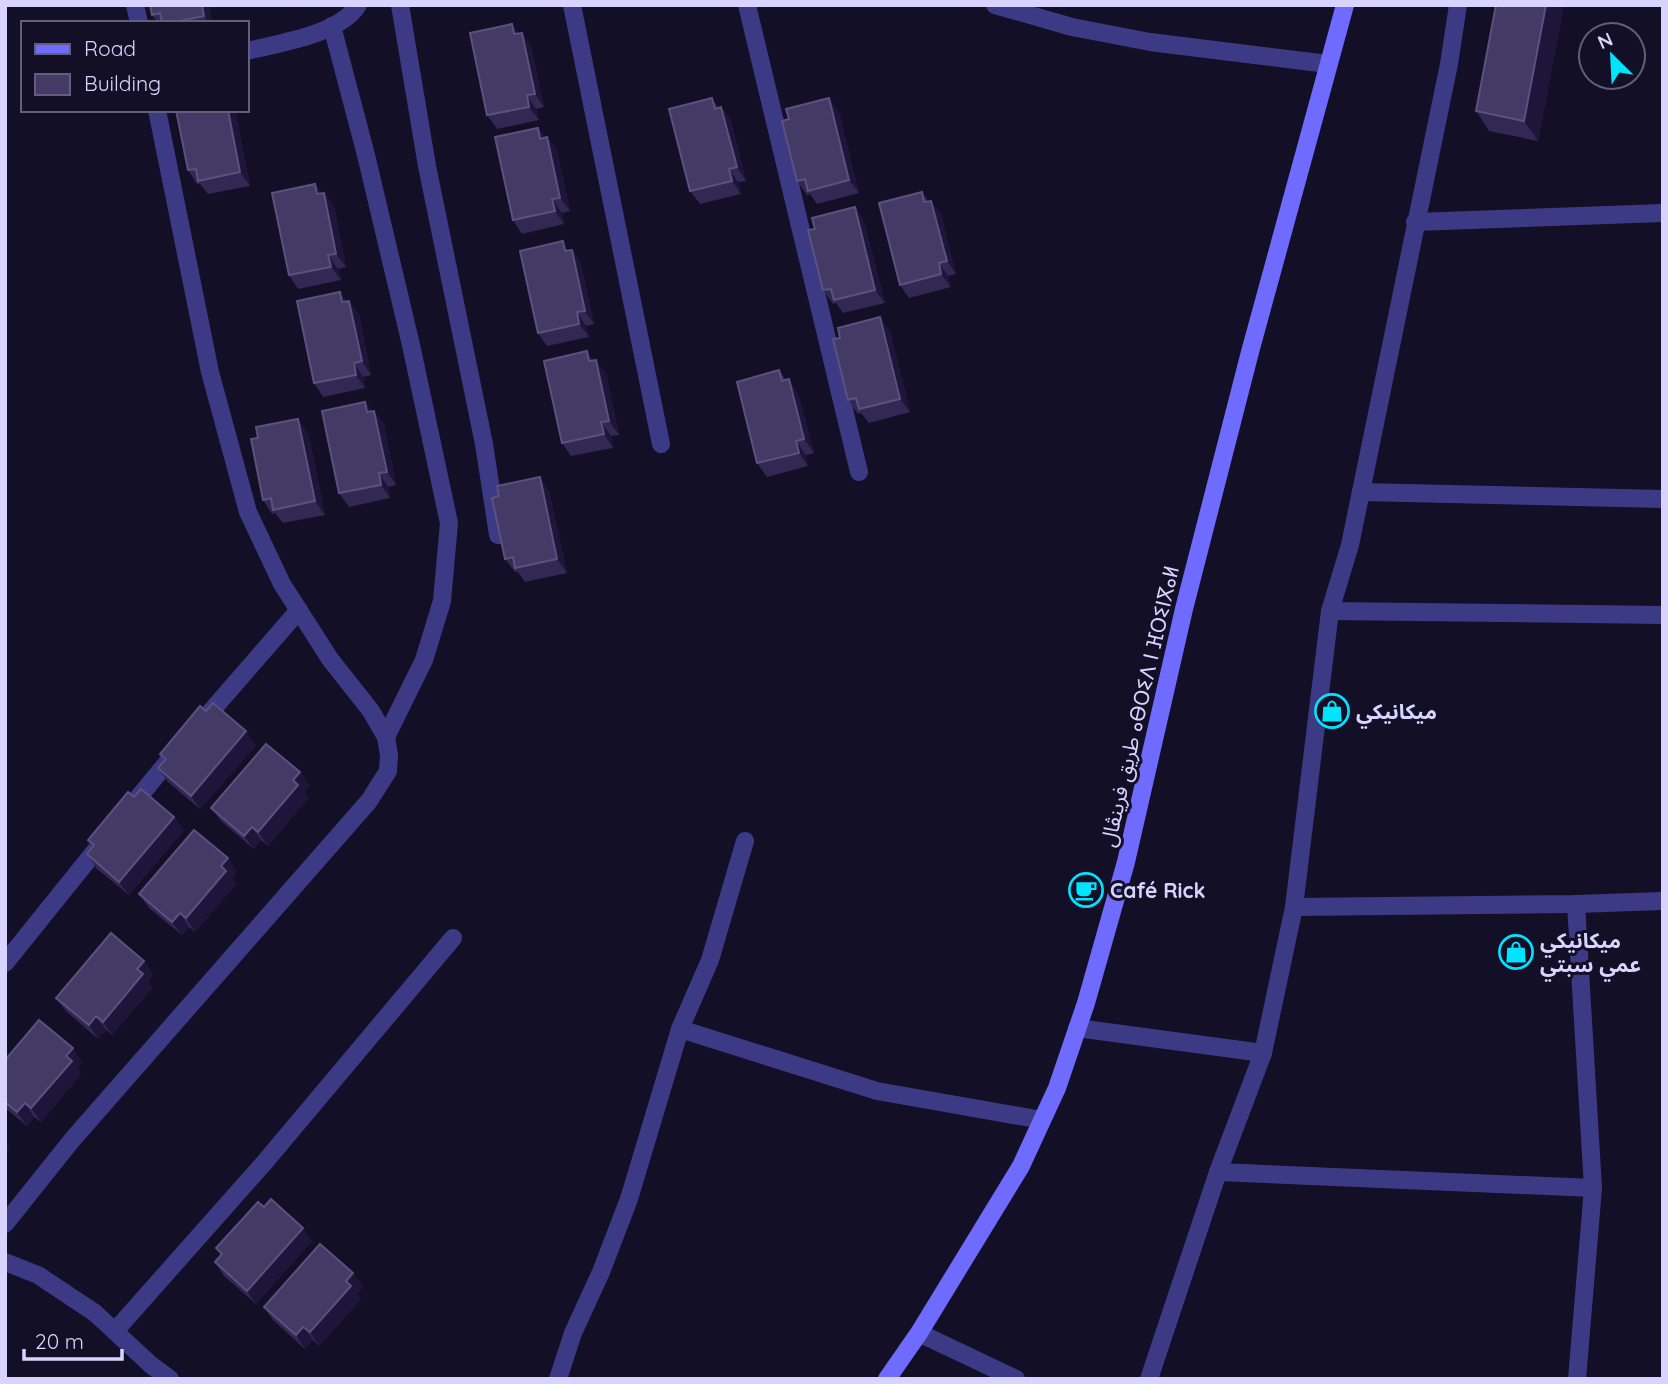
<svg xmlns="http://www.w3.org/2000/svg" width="1668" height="1384" viewBox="0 0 1668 1384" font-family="Quicksand,'Noto Sans Arabic','Noto Sans Tifinagh',sans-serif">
<rect width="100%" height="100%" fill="#130f26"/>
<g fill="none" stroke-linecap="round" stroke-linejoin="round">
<g stroke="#3d3a85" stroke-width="18">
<path d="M135 5 139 23"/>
<path d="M400 5 427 166 484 444 498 535"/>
<path d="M572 5 661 444"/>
<path d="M747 5 859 472"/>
<path d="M995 5 1072 27 1150 42 1328 64"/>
<path d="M332 26 366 155 411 345 449 523 442 601 424 660 386 737"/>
<path d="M247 51C279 43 339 35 358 5"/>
<path d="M1415 222 1663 213"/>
<path d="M1361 492 1663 499"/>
<path d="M1330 611 1663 615"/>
<path d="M200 724 299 610"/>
<path d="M128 810 175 753"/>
<path d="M1576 904 1593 1188 1577 1379"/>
<path d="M1294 907 1576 904 1663 901"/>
<path d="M5 963 104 840"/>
<path d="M1077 1028 1263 1053"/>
<path d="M680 1029 877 1091 1042 1120"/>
<path d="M1218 1172 1593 1188"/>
<path d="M5 1224 72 1140 369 801 388 771 389 755 386 737 371 711 330 659 282 584 248 512 210 372 157 110"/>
<path d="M5 1262 38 1275 95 1313 151 1365 170 1379"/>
<path d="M115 1331 264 1163 453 938"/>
<path d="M919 1333 1016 1379"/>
<path d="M558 1379 573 1333 601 1272 629 1199 680 1029 710 960 745 841"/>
<path d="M1149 1379 1218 1172 1263 1053 1294 907 1330 611 1350 545 1449 64 1458 5"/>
</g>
<path stroke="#6f6bff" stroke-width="18" d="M887 1379 919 1333 1021 1166 1057 1088 1086 1003 1126 862 1184 609 1250 352 1345 5"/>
</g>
<g fill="#312854">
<path d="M209 5 213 23H158L152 15Z"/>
<path d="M1496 5H1564L1538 141 1489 131 1476 111Z"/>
<path d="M519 33H522L531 46 544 107 536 109 539 120 497 129 487 115Z"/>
<path d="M712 98 718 108 721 107 731 121 746 181 738 182 741 194 700 204 690 191Z"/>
<path d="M176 110H235L250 186 208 194 200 184H197L188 170Z"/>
<path d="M839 112 859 193 817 204 810 194 807 195 797 181Z"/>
<path d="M538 128 545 138 547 137 557 151 570 211 562 213 564 224 522 234 513 220Z"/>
<path d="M315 184 322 193H324L334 206 346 267 338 269 341 280 298 289 289 275Z"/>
<path d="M922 192 928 201 941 214 956 274 948 276 951 287 909 298 900 285Z"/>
<path d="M855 207 864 221 885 303 843 313 836 303 833 304 823 290 815 229Z"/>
<path d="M572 250 581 264 594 324 586 326 589 337 547 346 538 333 569 251Z"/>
<path d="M340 292 346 301 359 314 371 375 363 377 365 388 323 397 314 383Z"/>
<path d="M890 331 910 412 869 423 861 413 858 414 848 400Z"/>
<path d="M587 351 593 361 606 374 619 435 611 436 613 448 571 456 562 443Z"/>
<path d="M779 370 786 380 798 393 814 453 806 455 808 466 767 477 757 463Z"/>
<path d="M365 402 372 411H374L384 424 396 485 388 487 390 498 349 507 339 493Z"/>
<path d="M308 432 325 515 283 523 275 513 272 514 263 500 258 438Z"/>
<path d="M549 491 567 573 525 582 518 572H515L505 559Z"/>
<path d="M206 711 256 745 200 809 168 782 158 768 165 761 160 754Z"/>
<path d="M300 772 309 785 304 792 308 798 268 846 261 840 254 849 221 821 211 808Z"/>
<path d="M134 797 174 817 184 830 129 895 96 868 87 854 93 847 88 840Z"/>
<path d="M237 872 232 878 236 884 195 932 189 927 182 935 149 908 139 894Z"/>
<path d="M144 961 153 975 148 981 152 988 112 1035 106 1030 98 1039 66 1011 56 998Z"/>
<path d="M5 1060 82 1062 77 1068 81 1074 41 1122 34 1117 27 1126 5 1108Z"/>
<path d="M264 1207 312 1241 256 1304 224 1276 215 1262 221 1255 216 1248Z"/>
<path d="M353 1273 363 1287 357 1293 361 1299 319 1346 313 1340 305 1349 273 1320 264 1307Z"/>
</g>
<g fill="#1d163a">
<path d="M202 5H209L213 23H209L204 16Z"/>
<path d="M1546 5H1564L1538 141 1524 121Z"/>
<path d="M512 24 522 37 514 34Z"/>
<path d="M522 33 531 46 544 107 535 94Z"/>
<path d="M527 95 536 109 539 120 529 107Z"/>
<path d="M829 98 839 112 859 193 849 180Z"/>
<path d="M721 107 731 121 746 181 737 167Z"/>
<path d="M228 110H235L250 186 240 172Z"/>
<path d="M538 128 548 142 540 139Z"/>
<path d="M547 137 557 151 570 211 560 198Z"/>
<path d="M729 169 738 182 741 194 732 181Z"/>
<path d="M315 184 325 197 317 194Z"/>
<path d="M324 193 334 206 346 267 336 254Z"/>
<path d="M552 199 562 213 564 224 555 211Z"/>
<path d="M931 201 941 214 956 274 947 261Z"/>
<path d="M855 207 864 221 885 303 875 290Z"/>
<path d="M563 241 572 255 565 251Z"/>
<path d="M572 250 581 264 594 324 585 311Z"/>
<path d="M328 255 338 269 341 280 331 267Z"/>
<path d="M939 263 948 276 951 287 941 274Z"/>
<path d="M340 292 349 305 342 302Z"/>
<path d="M349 301 359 314 371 375 362 361Z"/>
<path d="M577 312 586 326 589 337 579 324Z"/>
<path d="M880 317 890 331 910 412 900 399Z"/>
<path d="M587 351 596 365 589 361Z"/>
<path d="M596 360 606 374 619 435 609 421Z"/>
<path d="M354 363 363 377 365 388 356 375Z"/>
<path d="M789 379 798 393 814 453 804 439Z"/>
<path d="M365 402 375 415 367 412Z"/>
<path d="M374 411 384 424 396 485 387 472Z"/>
<path d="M298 419 308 432 325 515 315 501Z"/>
<path d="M601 422 611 436 613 448 604 434Z"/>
<path d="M796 441 806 455 808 466 799 453Z"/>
<path d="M379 473 388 487 390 498 381 485Z"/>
<path d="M540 477 549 491 567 573 557 559Z"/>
<path d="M246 731 256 745 200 809 191 796Z"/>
<path d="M300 772 309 785 304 792 308 798 268 846 258 832Z"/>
<path d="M174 817 184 830 129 895 119 882Z"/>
<path d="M252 827 261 840 254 849 244 836Z"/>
<path d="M228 858 237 872 232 878 236 884 195 932 186 918 221 866Z"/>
<path d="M180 913 189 927 182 935 172 922Z"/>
<path d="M144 961 153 975 148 981 152 988 112 1035 103 1022Z"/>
<path d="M96 1016 106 1030 98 1039 89 1025Z"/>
<path d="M73 1048 82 1062 77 1068 81 1074 41 1122 31 1108 66 1056Z"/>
<path d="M25 1103 34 1117 27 1126 17 1112Z"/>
<path d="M5 1143 10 1149 5 1155Z"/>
<path d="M303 1228 312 1241 256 1304 247 1291Z"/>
<path d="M353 1273 363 1287 357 1293 361 1299 319 1346 310 1332 346 1281Z"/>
<path d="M303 1327 313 1340 305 1349 296 1335Z"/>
</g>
<g fill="#433a66" stroke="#5a527e" stroke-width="2">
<path d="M150 5H202L204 16 170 23H162L160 13 152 15Z"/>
<path d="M1496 5H1546L1524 121 1476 111Z"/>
<path d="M512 24 514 34 522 33 535 94 527 95 529 107 487 115 470 33Z"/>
<path d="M712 98 715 109 721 107 737 167 729 169 732 181 690 191 669 109Z"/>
<path d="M829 98 849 180 808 191 805 179 797 181 782 121 789 119 786 109Z"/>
<path d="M176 110H228L240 172 198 181 196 169 188 170Z"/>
<path d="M538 128 540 139 547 137 560 198 552 199 555 211 513 220 495 137Z"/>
<path d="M315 184 317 194 324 193 336 254 328 255 331 267 289 275 272 193Z"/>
<path d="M922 192 924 202 931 201 947 261 939 263 941 274 900 285 879 203Z"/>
<path d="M855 207 875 290 834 300 831 289 823 290 808 230 815 229 812 218Z"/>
<path d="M563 241 565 251 572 250 585 311 577 312 579 324 538 333 520 251Z"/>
<path d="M340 292 342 302 349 301 362 361 354 363 356 375 314 383 297 301Z"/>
<path d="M880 317 900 399 859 409 856 398 848 400 833 339 840 338 838 328Z"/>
<path d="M587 351 589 361 596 360 609 421 601 422 604 434 562 443 544 361Z"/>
<path d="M779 370 782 381 789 379 804 439 796 441 799 453 757 463 737 382Z"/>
<path d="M365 402 367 412 374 411 387 472 379 473 381 485 339 493 322 411Z"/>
<path d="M298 419 315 501 273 510 271 498 263 500 251 439 258 438 256 427Z"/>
<path d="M540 477 557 559 515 568 513 557 505 559 492 498 499 496 497 486Z"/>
<path d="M213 703 246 731 191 796 158 768 166 759 160 754 200 706 206 711Z"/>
<path d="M266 744 300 772 293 780 298 785 258 832 252 827 244 836 211 808Z"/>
<path d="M141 789 174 817 119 882 87 854 94 845 88 840 128 792 134 797Z"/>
<path d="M194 830 228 858 221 866 226 871 186 918 180 913 172 922 139 894Z"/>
<path d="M111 933 144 961 137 969 143 974 103 1022 96 1016 89 1025 56 998Z"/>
<path d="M39 1020 73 1048 66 1056 72 1061 31 1108 25 1103 17 1112 5 1102V1060Z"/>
<path d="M271 1199 303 1228 247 1291 215 1262 222 1254 216 1248 258 1202 264 1207Z"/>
<path d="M320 1244 353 1273 346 1281 351 1286 310 1332 303 1327 296 1335 264 1307Z"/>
</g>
<defs>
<g id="shop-ring" transform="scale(1.75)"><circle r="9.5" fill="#130f26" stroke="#00e5ff" stroke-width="1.5"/><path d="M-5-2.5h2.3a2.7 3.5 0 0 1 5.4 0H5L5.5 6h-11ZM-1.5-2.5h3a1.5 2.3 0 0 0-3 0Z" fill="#00e5ff"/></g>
<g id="cafe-ring" transform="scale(1.75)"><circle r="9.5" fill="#130f26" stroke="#00e5ff" stroke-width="1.5"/><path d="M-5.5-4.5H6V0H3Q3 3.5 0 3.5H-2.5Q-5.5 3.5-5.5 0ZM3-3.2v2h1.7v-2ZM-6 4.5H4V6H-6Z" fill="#00e5ff"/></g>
</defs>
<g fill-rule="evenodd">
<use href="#shop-ring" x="1332" y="711"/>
<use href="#cafe-ring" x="1086" y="890"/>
<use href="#shop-ring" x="1516" y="952"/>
</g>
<g text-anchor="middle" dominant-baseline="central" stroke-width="6" stroke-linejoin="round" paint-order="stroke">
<g font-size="21" fill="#d9d4ff" stroke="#130f26">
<text transform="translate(1139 706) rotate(-77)">طريق فرينڨال ⴰⴱⵔⵉⴷ ⵏ ⴼⵔⵉⵏⴳⴰⵍ</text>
</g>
<g font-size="21" font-weight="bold" fill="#d9d4ff" stroke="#130f26" text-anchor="start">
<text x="1356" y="711">ميكانيكي</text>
<text x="1110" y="890">Café Rick</text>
<text x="1540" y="940">ميكانيكي<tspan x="1540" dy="24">عمي سبتي</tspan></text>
</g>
</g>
<rect width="1668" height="1384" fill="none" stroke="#d9d4ff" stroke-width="14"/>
<rect x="21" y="21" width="228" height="91" fill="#130f26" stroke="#625e7d" stroke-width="2"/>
<rect x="35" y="44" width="35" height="10" fill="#6f6bff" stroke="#625e7d" stroke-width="2"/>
<text x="84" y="56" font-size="21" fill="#d9d4ff">Road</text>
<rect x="35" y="74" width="35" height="21" fill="#433a66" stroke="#625e7d" stroke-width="2"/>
<text x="84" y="91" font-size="21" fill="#d9d4ff">Building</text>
<g transform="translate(1612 56) rotate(336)"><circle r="33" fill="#130f26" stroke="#625e7d" stroke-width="2"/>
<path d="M0-5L12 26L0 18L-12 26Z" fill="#00e5ff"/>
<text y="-10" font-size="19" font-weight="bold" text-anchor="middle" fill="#d9d4ff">N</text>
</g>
<path d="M24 1349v10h98v-10" fill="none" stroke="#d9d4ff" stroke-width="3.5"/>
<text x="35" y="1349" font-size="21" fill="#d9d4ff" stroke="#130f26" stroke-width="5" paint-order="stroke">20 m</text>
</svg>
